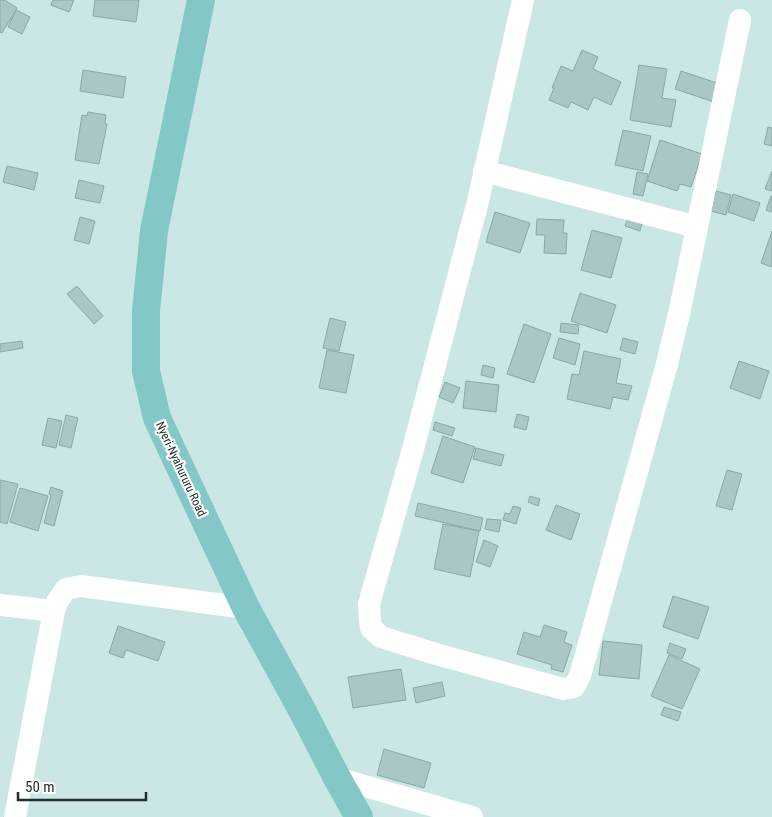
<svg xmlns="http://www.w3.org/2000/svg" width="772" height="817" viewBox="0 0 772 817" font-family="'Roboto Condensed',sans-serif">
<rect width="100%" height="100%" fill="#cae7e5"/>
<g fill="#aac7c5" stroke="#8ca8a6">
<path d="M0 0H5L17 8 2 33 0 32Z"/>
<path d="M53 0H74L69 12 51 5Z"/>
<path d="M95 0H139L136 22 93 16Z"/>
<path d="M16 10 30 17 22 34 8 27Z"/>
<path d="M582 50 598 57 593 69 621 82 611 105 594 97 588 110 571 102 568 108 549 100 554 88H552L561 66 573 71Z"/>
<path d="M639 65 667 69 662 98 676 100 671 127 630 120Z"/>
<path d="M83 70 126 77 123 98 80 91Z"/>
<path d="M681 71 723 85 717 103 675 89Z"/>
<path d="M88 112 106 115 105 123 107 124 99 164 75 160 82 115 87 116Z"/>
<path d="M768 127 772 128V146L764 144Z"/>
<path d="M623 130 651 136 643 171 615 165Z"/>
<path d="M660 140 702 154 691 187 680 184 677 191 647 181Z"/>
<path d="M7 166 38 173 34 190 3 182Z"/>
<path d="M772 171V191L765 189Z"/>
<path d="M637 172 648 174 643 196 633 194Z"/>
<path d="M79 180 104 186 100 203 75 198Z"/>
<path d="M716 191 731 195 726 215 711 211Z"/>
<path d="M733 194 760 203 754 221 728 212Z"/>
<path d="M771 196H772V212L766 210Z"/>
<path d="M495 212 530 223 520 253 486 242Z"/>
<path d="M629 215 643 220 640 231 625 226Z"/>
<path d="M80 217 95 221 89 244 74 240Z"/>
<path d="M537 219 564 220 563 233H567L566 254 544 253 545 235H536Z"/>
<path d="M592 230 622 238 611 278 581 270Z"/>
<path d="M772 231V267L761 263Z"/>
<path d="M77 286 103 316 94 324 67 294Z"/>
<path d="M580 293 616 305 607 333 571 321Z"/>
<path d="M330 318 346 322 339 351 323 348Z"/>
<path d="M561 323 579 325 578 334 560 332Z"/>
<path d="M524 324 551 334 534 383 507 374Z"/>
<path d="M559 338 580 344 575 365 553 358Z"/>
<path d="M623 338 638 342 635 354 620 350Z"/>
<path d="M22 341 23 348 0 352V344Z"/>
<path d="M327 350 354 355 346 393 319 388Z"/>
<path d="M584 351 621 359 616 383 632 386 628 400 613 397 610 409 567 399 572 374 579 375Z"/>
<path d="M739 361 769 371 760 399 730 388Z"/>
<path d="M483 365 495 368 493 378 481 375Z"/>
<path d="M466 381 499 385 496 412 463 408Z"/>
<path d="M445 382 460 388 453 403 439 397Z"/>
<path d="M517 414 529 417 526 430 514 427Z"/>
<path d="M66 415 78 418 71 448 59 445Z"/>
<path d="M48 418 62 421 56 448 42 445Z"/>
<path d="M435 422 455 428 452 436 433 430Z"/>
<path d="M443 436 475 447 463 483 431 473Z"/>
<path d="M476 448 504 455 501 466 473 459Z"/>
<path d="M727 470 742 474 732 510 716 506Z"/>
<path d="M0 480 18 484 7 524 0 522Z"/>
<path d="M51 487 63 491 54 526 44 523 51 495 49 494Z"/>
<path d="M20 488 48 496 38 531 10 522Z"/>
<path d="M530 496 540 499 538 506 528 502Z"/>
<path d="M418 503 483 518 480 531 415 516Z"/>
<path d="M556 505 580 514 571 540 546 530Z"/>
<path d="M513 506 521 508 516 524 503 520 505 513 510 514Z"/>
<path d="M487 519 501 520 499 532 485 529Z"/>
<path d="M443 524 479 531 470 577 434 569Z"/>
<path d="M484 540 498 546 490 567 476 562Z"/>
<path d="M673 596 709 607 698 639 663 627Z"/>
<path d="M544 625 567 632 564 642 572 645 563 672 551 669 552 665 517 654 524 632 540 637Z"/>
<path d="M118 626 165 642 158 661 126 650 123 658 109 653Z"/>
<path d="M603 641 642 645 639 679 599 675Z"/>
<path d="M670 643 686 649 682 659 667 653Z"/>
<path d="M669 655 700 669 682 709 651 696Z"/>
<path d="M401 669 406 700 353 708 348 677Z"/>
<path d="M442 682 445 696 416 703 413 688Z"/>
<path d="M664 707 681 712 678 721 661 715Z"/>
<path d="M384 749 431 763 424 788 377 775Z"/>
</g>
<g fill="none" stroke-linecap="round" stroke-linejoin="round">
<g stroke="#fff" stroke-width="22">
<path d="M523 0 478 201 413 449 369 604 370 621 371 628 381 637 436 654 563 689 574 687 580 676 667 364 679 314 740 20"/>
<path d="M484 171 697 227"/>
<path d="M0 605 54 611"/>
<path d="M337 778 472 817"/>
<path d="M15 817 54 611 57 602 66 589 81 586 246 608"/>
</g>
<path stroke="#83c8c6" stroke-width="28" d="M201 0 154 231 146 311V371L157 418 246 608 302 710 337 778 359 817"/>
</g>
<g text-anchor="middle" dominant-baseline="central" stroke-width="4.5" stroke-linejoin="round" paint-order="stroke">
<g font-size="12" fill="#222d2d" stroke="#fff">
<text transform="translate(181 469) rotate(65)">Nyeri-Nyahururu Road</text>
</g>
</g>
<path d="M18 792v8h128v-8" fill="none" stroke="#222d2d" stroke-width="2.5"/>
<text x="25" y="792" font-size="15" fill="#222d2d" stroke="#ffffff" stroke-width="4" paint-order="stroke">50 m</text>
</svg>
